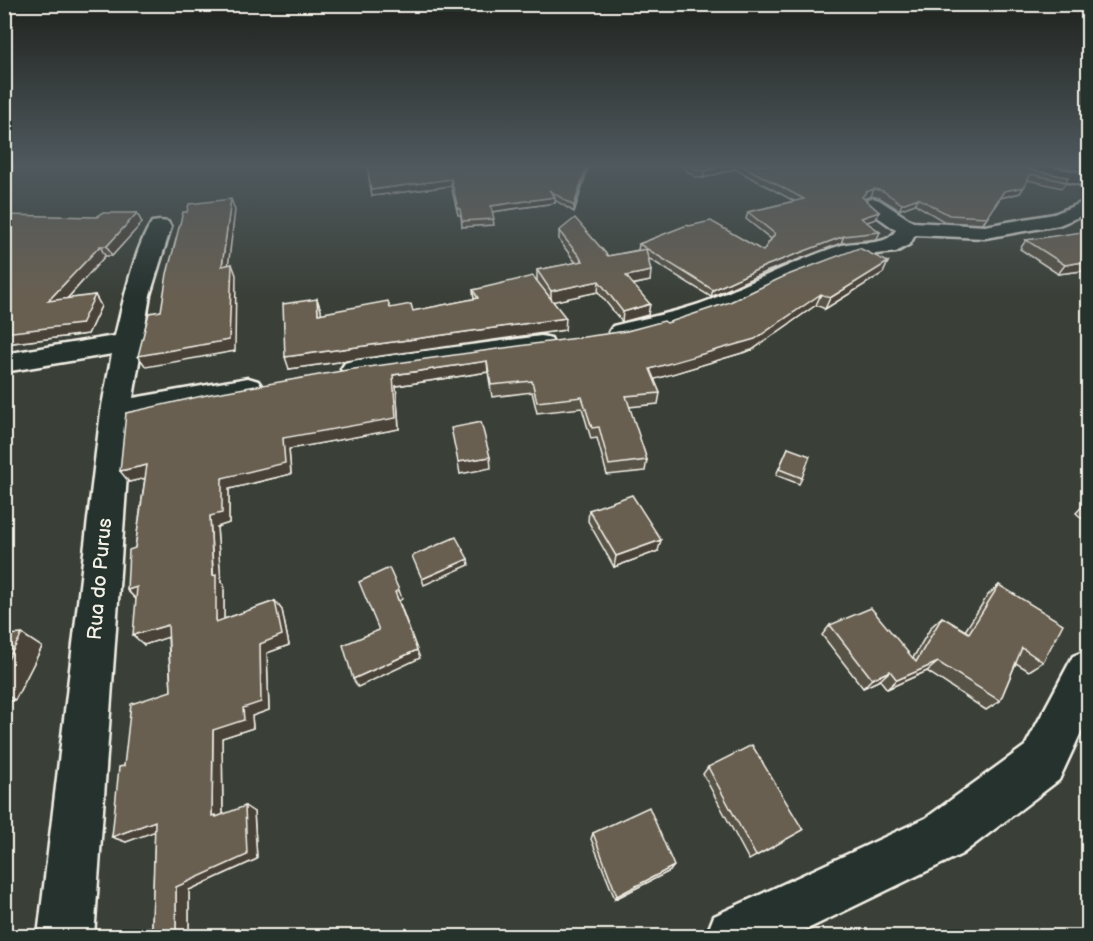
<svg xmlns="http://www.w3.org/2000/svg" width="1093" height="941" viewBox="0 0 1093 941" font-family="'Balsamiq Sans',sans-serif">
<rect width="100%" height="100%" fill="#3a4038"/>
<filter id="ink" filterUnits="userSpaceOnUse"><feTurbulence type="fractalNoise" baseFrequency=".0167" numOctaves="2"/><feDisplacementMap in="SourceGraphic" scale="12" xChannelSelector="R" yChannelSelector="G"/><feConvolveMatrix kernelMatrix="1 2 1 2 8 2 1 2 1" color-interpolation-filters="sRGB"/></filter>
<g filter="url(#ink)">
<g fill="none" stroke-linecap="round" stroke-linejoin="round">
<g stroke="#f4f1e8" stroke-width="5">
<g id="street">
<path d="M1000 165H1037L1088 174V186L1009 170 1003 169Z"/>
<path d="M872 198 879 200 913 222 985 226 1054 214 1088 200V213L1059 225 985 238 915 235 910 244 896 252 854 256 780 285 726 311 622 340 613 338 609 332 613 326C644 318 680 312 710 300 754 282 796 260 842 245 859 240 886 248 896 230L865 208 862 204 865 200Z"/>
<path d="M160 221 168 222 171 227 150 295 133 398 248 378 258 381 263 388 258 395 248 398 131 419 94 936H38L101 411 112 354 4 372V354L115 336C123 304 134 249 152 222Z"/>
<path d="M541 336 551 338 554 344 551 350 355 378 345 375 341 369 345 363 355 360Z"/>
<path d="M1088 650V717L1059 780 962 854 793 936H706L714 916 926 818 1025 746 1073 656Z"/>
</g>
</g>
<use href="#street" fill="#26332d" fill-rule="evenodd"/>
</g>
<g fill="#595246" stroke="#f4f1e8" stroke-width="1.5">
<path d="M367 165H589L574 212 555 200V203L492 212 494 225 462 227 461 215H458L451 186 372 196Z"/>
<path d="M680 165H1006L1066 182 1062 188 1028 180 1020 193 1000 198 983 224 945 222 915 204 899 210 880 198 871 196 864 198 879 212 876 219 866 222 880 232 877 239 841 243 763 273 711 297 648 258 650 281 633 285 648 315 622 322 598 292 553 301 565 330 289 369 317 299 321 314 390 308 413 311 474 299 473 290 537 280V270L576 263 559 240V231L608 256 638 250 639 244 689 226 763 251 771 239 746 219 748 212 794 201 735 169 703 178 695 177Z"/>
<path d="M1048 165H1072L1069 168Z"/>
<path d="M137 213 142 223 112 256H105L67 299 95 295 101 306 88 334 4 344 97 217Z"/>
<path d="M1026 240 1089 270 1058 274 1020 249Z"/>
<path d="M888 262 883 273 825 309 816 305 752 350 654 379 660 393 658 404 629 407 647 460 645 471 607 475 597 438 591 439 582 408 537 413 532 392 492 397 488 372 396 386 399 429 289 449 291 474 229 489V523L217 527 221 582 224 585V619L275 601 282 610 289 645 267 653 269 710 252 716 253 728 222 738 223 815 254 812 257 859 189 890V936H129L152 927 155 831 126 842 112 837 124 766 171 691 168 637 144 645 136 599 127 590 135 548 145 478 129 482 126 413 627 331 667 323Z"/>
<path d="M788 448 802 478 799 484 776 475Z"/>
<path d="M1089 499V525L1076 513Z"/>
<path d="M589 510 658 551 614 567 588 521Z"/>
<path d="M999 585 1043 662 1029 671 1016 663 1000 701 986 710 927 671 887 689 880 680 863 688 822 635 830 625 913 658 931 627 942 617 965 631 988 595Z"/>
<path d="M4 635 42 647 15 700 4 701Z"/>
<path d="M708 767 803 830 749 860 703 774Z"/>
<path d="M593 833 670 871 615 899 591 839Z"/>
</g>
<g fill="#484239" stroke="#f4f1e8" stroke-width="1.5">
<path d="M587 165H589L574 212V206Z"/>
<path d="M727 165H736L735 169 703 178 705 171Z"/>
<path d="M451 179V186L372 196 371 190Z"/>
<path d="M1024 187 1020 193 1000 198 983 224 1004 191Z"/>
<path d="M874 189 871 196 863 199 862 197 866 192Z"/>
<path d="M555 197V203L491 212V206Z"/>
<path d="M918 198 915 204 899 210 902 204Z"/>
<path d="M231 199 235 210 227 276 222 266Z"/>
<path d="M879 212 876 219 858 225 861 218Z"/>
<path d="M137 213 142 223 112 256 107 246Z"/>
<path d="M844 236 841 243 763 273 711 297 713 290 765 266Z"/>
<path d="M100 246 105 256 56 311 48 301Z"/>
<path d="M1089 261V270L1058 274 1065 265Z"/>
<path d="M888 262 883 273 825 309 830 298Z"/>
<path d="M232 264 236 275 235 351 146 367 138 356Z"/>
<path d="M651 271 650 281 624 286 626 276Z"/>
<path d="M599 281 598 292 551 302V291Z"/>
<path d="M821 294 816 305 752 350 649 381 650 369Z"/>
<path d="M95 295 101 306 88 334 4 344V333Z"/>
<path d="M317 299 321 310 322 326 318 314Z"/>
<path d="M650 304 648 315 622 322 623 312Z"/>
<path d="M566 318 565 330 289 369 285 357Z"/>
<path d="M487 361 488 372 396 386 399 429 289 449 291 474 229 489V523L217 527 221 582 224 585V632L216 622 210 516 222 478 283 438 393 375Z"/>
<path d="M490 457 491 468 460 474 458 462Z"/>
<path d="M147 465 155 476 129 482 120 471Z"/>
<path d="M661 540 658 551 614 567 616 556Z"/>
<path d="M468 559 469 565 424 585 422 579Z"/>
<path d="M137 587V600L127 590Z"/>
<path d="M399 590 402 599 399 601 420 658 358 687 353 679 417 650 395 592Z"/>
<path d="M275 601 282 610 289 645 267 653 269 710 252 716 253 728 222 738 223 819 212 816 213 730 243 708 260 644Z"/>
<path d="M168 625 178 634 144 645 133 635Z"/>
<path d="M22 634 42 647 15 700 4 694V666Z"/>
<path d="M938 662 927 671 887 689 897 680Z"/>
<path d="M890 671 880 680 863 688 872 679Z"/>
<path d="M245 806 254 812 257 859 189 890V936H176V887Z"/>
<path d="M155 821 167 827 126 842 112 837Z"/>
<path d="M674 866 670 871 615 899 617 896Z"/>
</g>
<g fill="#675f51" stroke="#f4f1e8" stroke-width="1.5">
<path d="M367 165H587L574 206 549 190 555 197 491 206 494 219 462 221 460 209H458L451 179 371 190Z"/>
<path d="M689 165H727L705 171 696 170Z"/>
<path d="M741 165H1006L1068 177 1066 182 1031 174 1024 187 1004 191 987 217 949 215 918 198 902 204 883 191 874 189 866 192 862 197 879 212 861 218 880 232 844 236 765 266 713 290 639 244 687 225 689 226 711 221 763 251 775 234 748 212 804 199Z"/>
<path d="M231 199 222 266 232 264 229 340 138 356 149 313 161 311 167 274 183 212H187L189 204Z"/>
<path d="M101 213H137L107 246H100L48 301 95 295 81 324 4 333V215L97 217Z"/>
<path d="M575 218 608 256 646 249 651 271 626 276 650 304 623 312 599 281 551 291 537 270 583 261 559 231Z"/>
<path d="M1089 231V261L1065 265 1026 240Z"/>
<path d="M859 248 888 262 830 298 821 294 755 339 650 369 660 393 626 396 647 460 609 465 599 427 592 428 582 397 537 402 532 381 491 385 487 361 393 375 396 418 283 438 285 463 222 478V513L210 516 213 576 216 575V622L275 601 282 635 260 644 261 702 243 708 244 720 213 730 212 816 215 815 216 817 245 806 247 855 176 887V936H129L152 927 155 821 112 837 119 767 124 766 131 704 171 691 168 625 133 635 137 587 127 590 129 550 135 548 147 465 120 471 126 413 211 394 347 370 627 331 664 321 667 323 730 302 785 276Z"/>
<path d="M533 276 566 318 285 357 283 304 317 299 318 314 388 301 390 308 411 304 413 311 478 298 473 290Z"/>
<path d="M481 422 490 457 458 462 451 428Z"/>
<path d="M788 448 810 456 802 478 779 469Z"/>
<path d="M632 495 661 540 616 556 589 510Z"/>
<path d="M1089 500V513L1082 507Z"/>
<path d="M456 537 468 559 422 579 412 556Z"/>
<path d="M389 568 399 590 395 592 417 650 353 679 343 645 379 630 359 582Z"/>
<path d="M999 585 1063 624 1043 662 1022 648 1000 701 938 662 897 680 890 671 872 679 830 625 871 608 916 662 942 617 969 633Z"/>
<path d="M22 634 4 666V635Z"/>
<path d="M752 745 803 830 756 856 708 767Z"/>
<path d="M649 807 674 866 617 896 593 833Z"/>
</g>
</g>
<linearGradient id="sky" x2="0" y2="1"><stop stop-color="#20231f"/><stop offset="0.56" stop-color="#4f595e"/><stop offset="1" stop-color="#4f595e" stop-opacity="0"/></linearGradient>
<rect width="1093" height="296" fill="url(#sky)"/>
<g text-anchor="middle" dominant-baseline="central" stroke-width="5" stroke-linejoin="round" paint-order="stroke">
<g font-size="20" fill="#f4f1e8" stroke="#26332d">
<text transform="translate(100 579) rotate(-85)">Rua do Purus</text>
</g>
</g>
<rect width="1093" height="941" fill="none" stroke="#26332d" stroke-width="24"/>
<rect x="12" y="12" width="1069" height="917" fill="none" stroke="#f4f1e8" stroke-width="2" filter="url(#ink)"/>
</svg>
